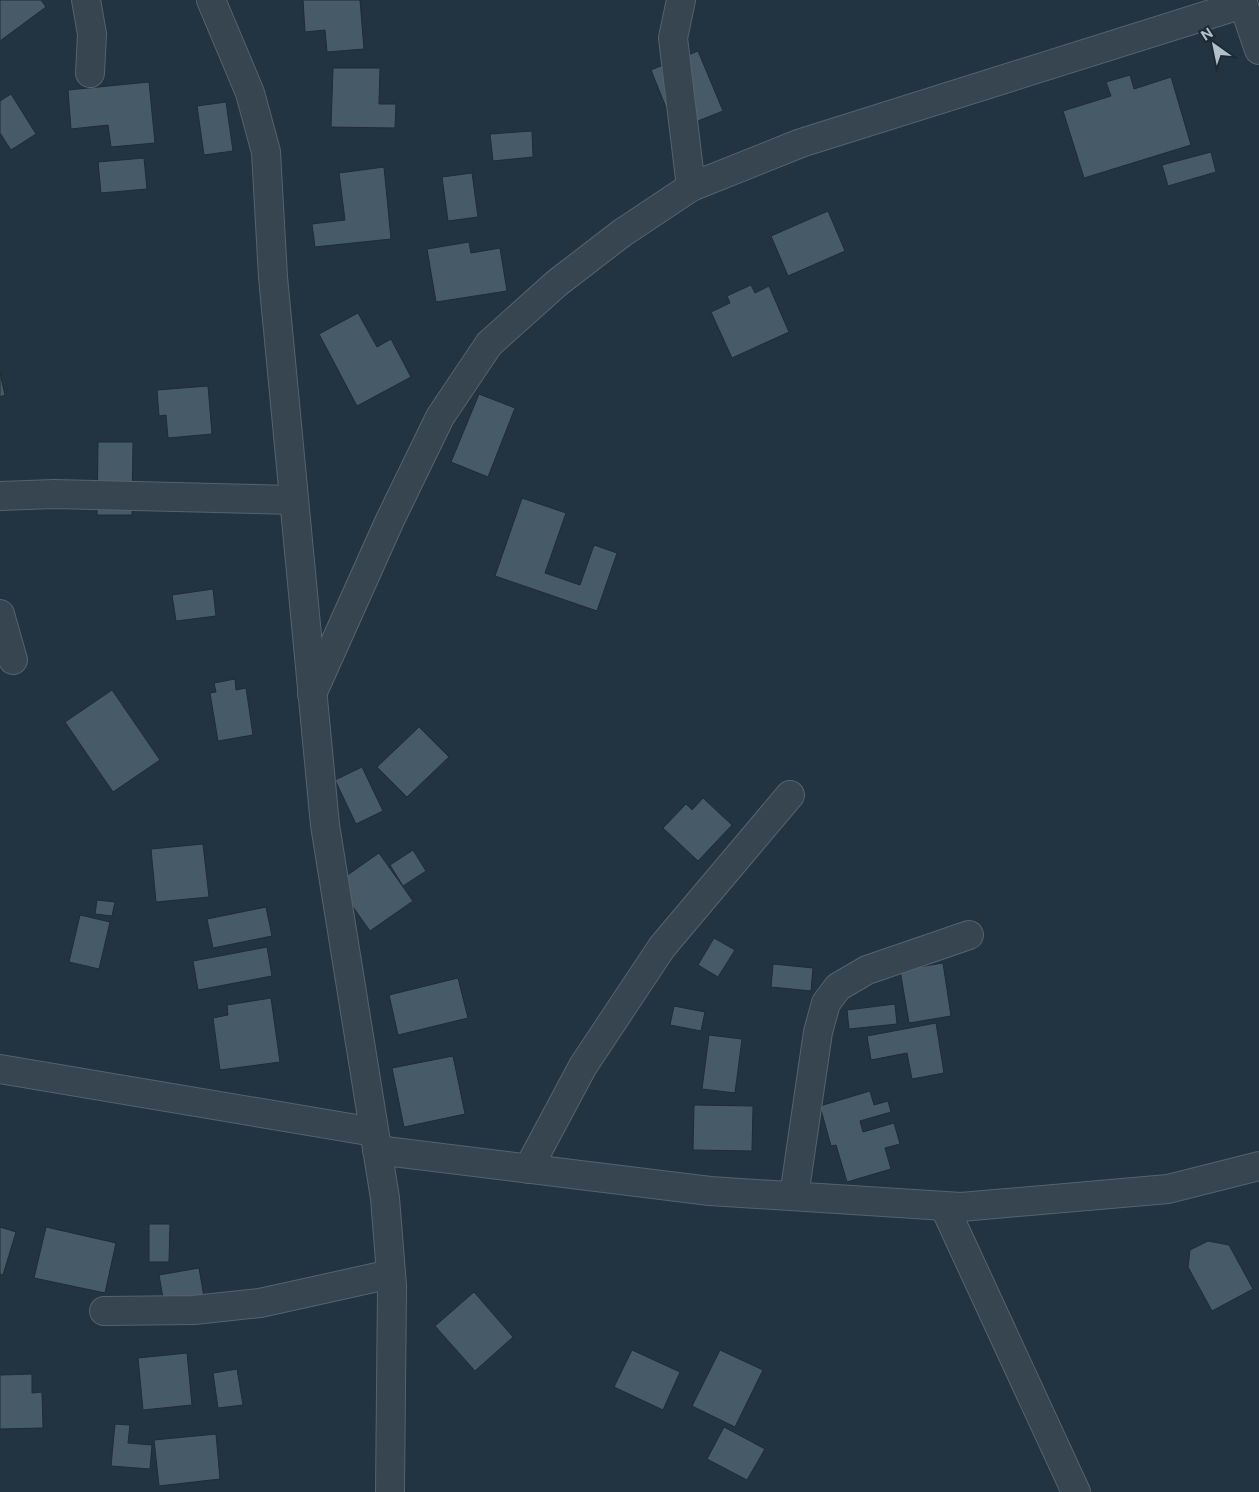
<svg xmlns="http://www.w3.org/2000/svg" width="1259" height="1492" viewBox="0 0 1259 1492" font-family="'Public Sans',sans-serif">
<rect width="100%" height="100%" fill="#223441"/>
<g fill="#465a67" stroke="#1e2c37">
<path d="M0 0H41L46 7 0 41Z"/>
<path d="M303 0H360L364 49 327 52 325 30 305 32Z"/>
<path d="M698 51 723 111 675 130 651 70Z"/>
<path d="M333 68H380L379 104H396L395 128 331 127Z"/>
<path d="M1130 75 1134 89 1171 77 1191 145 1084 178 1063 111 1111 96 1106 82Z"/>
<path d="M149 82 155 143 111 147 108 125 71 129 68 90Z"/>
<path d="M11 94 36 134 11 150 0 133V101Z"/>
<path d="M226 102 233 151 204 155 197 106Z"/>
<path d="M532 131 533 157 493 161 490 134Z"/>
<path d="M1211 152 1216 172 1168 186 1162 165Z"/>
<path d="M144 158 147 189 101 193 98 162Z"/>
<path d="M384 167 391 239 315 247 312 224 345 220 339 173Z"/>
<path d="M472 173 478 217 448 221 442 177Z"/>
<path d="M828 211 845 251 788 276 771 236Z"/>
<path d="M469 242 471 253 500 248 507 291 436 302 427 249Z"/>
<path d="M751 285 755 293 769 286 789 332 732 358 711 312 730 303 727 296Z"/>
<path d="M358 313 377 347 391 339 411 377 357 406 319 334Z"/>
<path d="M0 373 5 395 0 397Z"/>
<path d="M208 386 212 434 168 438 166 415 159 416 157 390Z"/>
<path d="M479 394 515 408 488 477 451 462Z"/>
<path d="M98 442H133L132 515H97Z"/>
<path d="M522 498 566 513 545 573 580 585 594 545 617 553 597 611 495 576Z"/>
<path d="M213 589 216 616 176 621 172 595Z"/>
<path d="M235 679 236 690 246 688 253 735 218 741 210 693 216 692 214 683Z"/>
<path d="M112 690 160 760 113 792 65 722Z"/>
<path d="M419 727 449 757 407 797 377 767Z"/>
<path d="M362 767 383 811 356 824 335 780Z"/>
<path d="M703 798 732 825 698 861 663 828 686 804 692 810Z"/>
<path d="M203 844 209 897 156 902 151 849Z"/>
<path d="M413 850 426 871 403 886 390 865Z"/>
<path d="M379 853 413 901 370 931 336 883Z"/>
<path d="M97 900 115 902 112 916 95 914Z"/>
<path d="M266 907 272 936 213 948 207 919Z"/>
<path d="M80 915 110 922 99 969 69 962Z"/>
<path d="M714 938 735 950 718 977 698 965Z"/>
<path d="M267 947 272 976 198 990 193 961Z"/>
<path d="M943 963 951 1016 909 1023 900 970Z"/>
<path d="M773 964 813 968 811 991 771 987Z"/>
<path d="M458 978 468 1018 398 1035 389 995Z"/>
<path d="M271 998 280 1062 220 1070 213 1018 228 1015 227 1005Z"/>
<path d="M895 1004 897 1024 849 1029 847 1010Z"/>
<path d="M674 1006 705 1012 701 1031 670 1025Z"/>
<path d="M936 1023 944 1073 912 1079 907 1053 871 1060 867 1036Z"/>
<path d="M709 1035 742 1039 735 1093 702 1089Z"/>
<path d="M453 1056 465 1114 404 1127 392 1068Z"/>
<path d="M870 1091 874 1105 888 1101 891 1112 860 1121 863 1132 894 1123 900 1144 885 1148 891 1169 847 1182 836 1145 831 1146 820 1106Z"/>
<path d="M694 1105 753 1106 752 1151 693 1150Z"/>
<path d="M149 1224H170L169 1262H149Z"/>
<path d="M0 1227 16 1232 3 1275 0 1274Z"/>
<path d="M46 1227 116 1243 105 1293 34 1278Z"/>
<path d="M1208 1241 1229 1245 1253 1289 1212 1311 1188 1267 1190 1250Z"/>
<path d="M199 1268 204 1297 164 1304 159 1275Z"/>
<path d="M474 1292 513 1337 475 1371 435 1326Z"/>
<path d="M632 1350 680 1372 663 1410 614 1387Z"/>
<path d="M720 1350 763 1370 735 1427 692 1406Z"/>
<path d="M187 1353 192 1405 143 1410 138 1358Z"/>
<path d="M237 1369 243 1405 218 1408 213 1373Z"/>
<path d="M32 1374V1393L42 1392 43 1428 0 1429V1375Z"/>
<path d="M115 1424 130 1425 128 1443 152 1445 150 1469 111 1466Z"/>
<path d="M724 1427 765 1449 747 1480 707 1459Z"/>
<path d="M216 1434 220 1479 159 1486 154 1440Z"/>
</g>
<g fill="none" stroke-linecap="round" stroke-linejoin="round">
<g stroke="#55636e" stroke-width="30">
<g id="minor">
<path d="M86 0 92 34 90 73"/>
<path d="M211 0 250 93 266 152 273 277 325 825 385 1198 392 1286 390 1492"/>
<path d="M681 0 673 38 691 187"/>
<path d="M1242 0 1259 50"/>
<path d="M0 496 54 494 293 500"/>
<path d="M0 614 13 660"/>
<path d="M312 694 390 520 440 417 489 344 557 283 622 233 691 187 801 143 1243 4"/>
<path d="M0 1069 374 1132"/>
<path d="M377 1150 710 1191 961 1207 1168 1189 1259 1166"/>
<path d="M528 1169 583 1066 662 947 790 795"/>
<path d="M794 1196 818 1032 826 1003 838 987 867 970 969 935"/>
<path d="M944 1206 1076 1492"/>
<path d="M104 1311 194 1310 260 1303 391 1274"/>
</g>
</g>
<use href="#minor" stroke="#374550" stroke-width="28"/>
</g>
<g transform="translate(1214 45) rotate(327)" stroke="#1c2a35" stroke-width="4" paint-order="stroke">
<path d="M0-4L9 19L0 12L-9 19Z" fill="#b3c0cb"/>
<text y="-8" font-size="14" font-weight="bold" text-anchor="middle" fill="#b3c0cb">N</text>
</g>
</svg>
